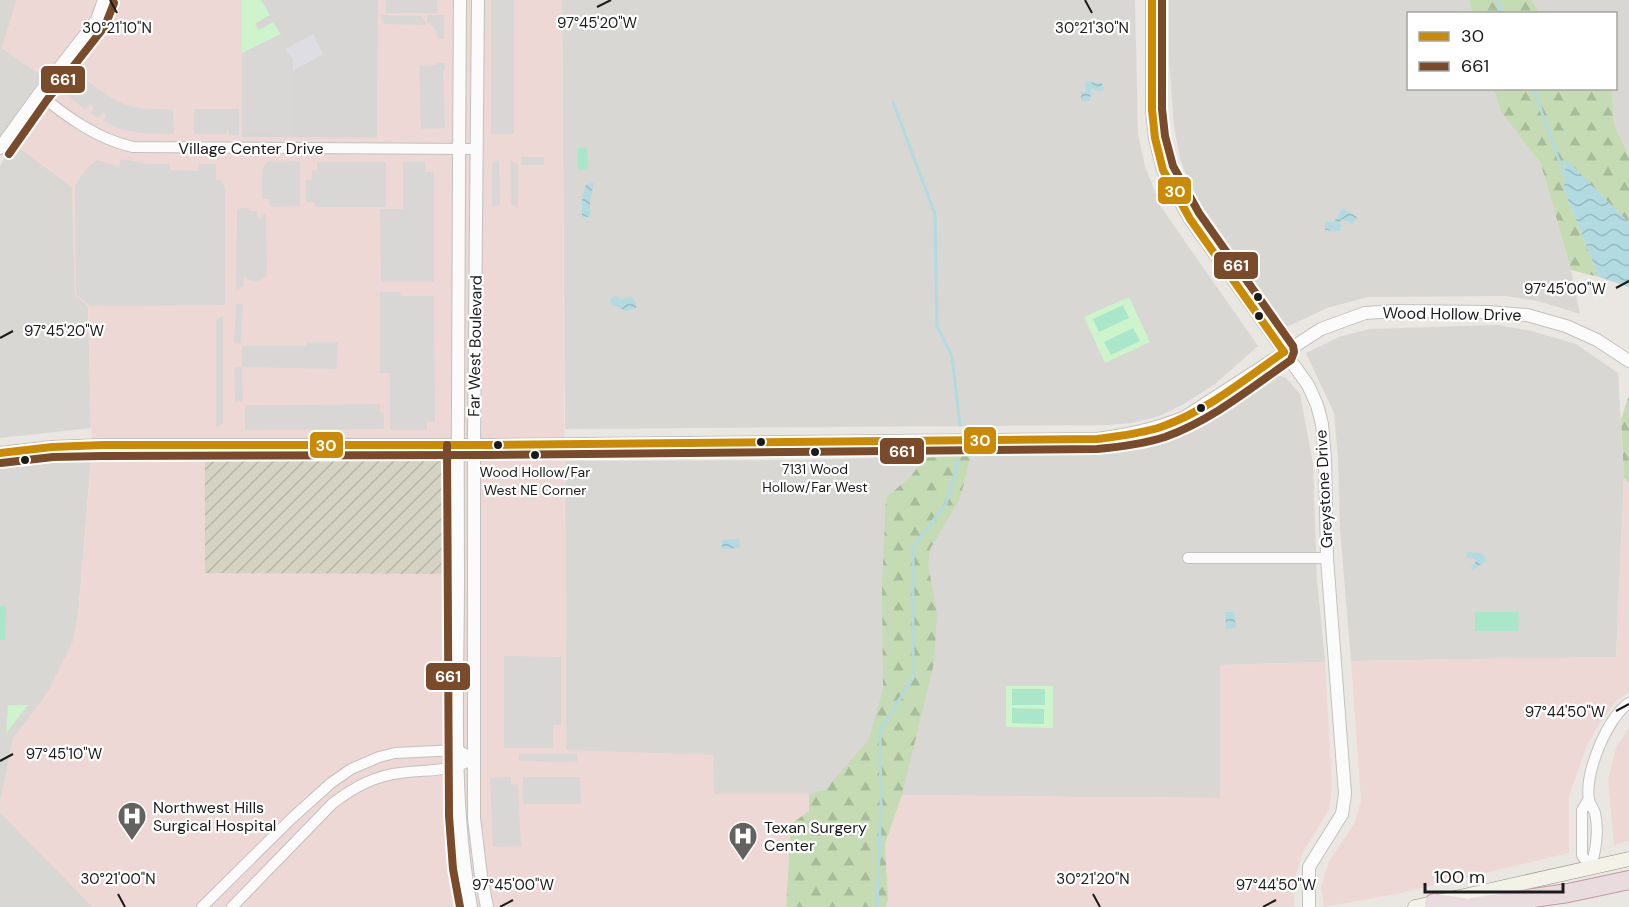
<svg xmlns="http://www.w3.org/2000/svg" width="1629" height="907" viewBox="0 0 1629 907" font-family="'DM Sans',sans-serif">
<defs>
<pattern id="construction-furrows" width="10" height="10" patternUnits="userSpaceOnUse" patternTransform="scale(1.5)"><rect width="10" height="10" fill="#d5d3c3"/><path d="M-1 1l2-2M0 10L10 0M9 11l2-2" fill="none" stroke="#b6b5a7"/></pattern>
<pattern id="forest-firs" width="22" height="20" patternUnits="userSpaceOnUse" patternTransform="scale(1.5)"><rect width="22" height="20" fill="#c4dbb4"/><path d="M5 1l3.5 6h-7zM16 11l3.5 6h-7z" fill="#a8bb9a"/></pattern>
<pattern id="water-waves" width="16" height="10" patternUnits="userSpaceOnUse" patternTransform="scale(1.5)"><rect width="16" height="10" fill="#b2dae1"/><path d="M0 5q4-4 8 0t8 0" fill="none" stroke="#98bac0"/></pattern>
</defs>
<rect width="100%" height="100%" fill="#eae7e2"/>
<g fill="#d9d7d4">
<path d="M0 0H17L2 48 43 76 0 137Z"/>
<path d="M562 0H1135L1138 134 1145 166 1161 207 1258 346 1215 384 1184 404 1159 416 1132 423 1108 425 565 429Z"/>
<path d="M1169 0H1469L1472 13 1408 14V88L1494 89 1501 112 1541 164 1571 270 1580 314 1538 301 1505 296 1368 297 1327 308 1287 327 1195 196 1180 159 1174 126 1169 59Z"/>
<path d="M1532 0H1629V156L1614 124 1612 89 1616 88V14L1539 12Z"/>
<path d="M13 143 72 187 75 295 88 306 91 428 0 438V166Z"/>
<path d="M1498 325 1532 331 1576 344 1618 373 1624 478 1616 657 1351 661 1340 529 1338 458 1334 413 1306 353 1339 337 1370 329Z"/>
<path d="M1278 375 1286 378 1300 394 1313 464 1317 580 1325 662 1220 665V798L714 794 712 755 566 751 565 461 802 460 1123 451 1147 448 1198 428Z"/>
<path d="M57 459H91L78 616 73 642 47 694 13 739 0 803V468Z"/>
<path d="M0 812 93 907H0Z"/>
</g>
<g fill="#eed8d6">
<path d="M17 0H562L566 750 713 755 714 794H809V811L791 825 786 907H93L0 812V803L13 739 47 694 73 642 78 616 92 452 88 306 75 295 72 187 13 143 55 85 2 48Z"/>
<path d="M1624 478 1629 483V692L1617 700 1599 724 1586 748 1569 796V853L1397 894 1324 907 1321 887 1329 861 1354 824 1361 801 1351 661 1616 657Z"/>
<path d="M1325 662 1332 786 1329 810 1302 854 1295 879 1294 907H886L888 900 885 844 902 795 1220 798V665Z"/>
<path d="M1629 728V841L1614 845 1608 780 1616 748Z"/>
</g>
<path fill="#d8d6d4" d="M242 0H378L377 138 242 137Z"/>
<path fill="url(#construction-furrows)" d="M451 455 452 574 205 573V456Z"/>
<g fill="url(#forest-firs)">
<path d="M1469 0H1532L1539 12 1607 13H1472Z"/>
<path d="M1494 89H1612L1614 124 1629 156V223L1565 159 1564 190 1599 277 1571 270 1541 164 1501 112Z"/>
<path d="M1629 395V483L1624 478 1621 419Z"/>
<path d="M971 455 960 499 930 549 928 564 937 614 934 663 902 795 885 844 888 900 886 907H786L791 824 809 811V794L825 790 869 739 883 689 882 586 886 498 912 475 924 458Z"/>
</g>
<g fill="#cdf4cb">
<path d="M242 0H261L270 15 255 24 259 30 273 22 281 35 242 53Z"/>
<path d="M1129 297 1150 342 1105 363 1084 317Z"/>
<path d="M1006 686H1053V728L1006 727Z"/>
<path d="M8 705H28L6 733Z"/>
</g>
<g fill="#a9e6ca">
<path d="M578 148H587L588 170H578Z"/>
<path d="M1123 305 1129 318 1099 332 1093 319Z"/>
<path d="M1133 328 1140 341 1111 355 1104 342Z"/>
<path d="M0 606H6L5 640H0Z"/>
<path d="M1475 612H1519L1518 631H1475Z"/>
<rect x="1012" y="689" width="33" height="16"/>
<path d="M1012 708 1044 709V724L1012 723Z"/>
</g>
<g fill="#d8d7d5">
<path d="M386 0H437L438 13H386Z"/>
<rect x="491" y="0" width="23" height="134"/>
<path d="M380 15 422 16 427 25 384 24Z"/>
<path d="M427 15H444V39H438L437 32 430 23H427Z"/>
<path d="M283 33 288 42 282 47 289 53 293 60V137H273L272 131H242V53Z"/>
<path d="M437 63H445V70L443 71 445 128 421 129 419 66 437 65Z"/>
<path d="M78 75 113 99 126 105 140 108 173 110 174 134 140 133 121 129 105 122 103 121 106 114 103 113 98 118 90 113 94 109 91 104 85 109 64 94Z"/>
<path d="M194 109H239V135H229L228 127 226 134H194Z"/>
<rect x="521" y="157" width="23" height="8"/>
<path d="M121 159 148 164H170V170L198 171 199 164H216V180H221L225 188V305L90 306 76 294 75 186 88 166 98 160 119 167Z"/>
<path d="M499 160 500 204 492 207V164Z"/>
<path d="M510 160 518 164V208L511 204Z"/>
<path d="M300 161V206L270 207 269 199H262V169L267 162Z"/>
<path d="M317 162H386V207H315V202H306V180H312V170H317Z"/>
<path d="M403 162H425V172H434V282H381L380 209H403Z"/>
<path d="M244 207 252 211H257L258 218 266 213 267 276 258 281H251L244 277V286L236 290 237 210Z"/>
<path d="M380 292H400L401 296H434L435 422H427V430H390V373H380Z"/>
<path d="M236 304H243L241 344 234 343Z"/>
<path d="M223 316V424L216 427V320Z"/>
<path d="M307 342H338L337 369 242 367 243 402H235L234 367H242V346H307Z"/>
<path d="M380 404V412L384 413V429L245 430V405Z"/>
<path d="M504 656 561 657V725H553V748H504Z"/>
<path d="M519 754H577V762L519 761Z"/>
<path d="M511 777V785L518 784 521 846 493 847 490 778Z"/>
<path d="M523 777H580L581 804H524L522 795Z"/>
</g>
<path fill="#dddde3" d="M313 34 323 54 293 71V60L285 49Z"/>
<g fill="url(#water-waves)">
<path d="M1085 82 1102 83 1104 90 1099 91 1091 89 1090 101H1081V92H1086Z"/>
<path d="M1565 158 1629 223V287L1599 277 1564 190Z"/>
<path d="M594 183 590 200V217H582V199L586 184Z"/>
<path d="M1343 208 1357 217 1353 225 1342 219 1339 223 1342 225 1339 231 1325 230V222H1334Z"/>
<path d="M614 296 621 299 632 297 636 303V308L626 311 611 304 610 300Z"/>
<path d="M739 539 740 548 722 549V540Z"/>
<path d="M1467 552 1481 553 1485 557V562L1472 570 1471 567 1476 561 1473 558H1466Z"/>
<path d="M1225 612H1234L1236 628 1226 629Z"/>
</g>
<g fill="none" stroke-linecap="round" stroke-linejoin="round">
<g stroke="#b2dae1" stroke-width="3">
<path d="M1496 0 1503 14"/>
<path d="M1533 88 1565 177"/>
<path d="M893 102 935 214 937 326 952 356 960 425"/>
<path d="M877 907 881 803 880 730 913 678V547L946 504 959 460"/>
</g>
<g stroke="#c2c1bf" stroke-width="12">
<g id="minor">
<path d="M39 94C67 117 97 139 133 147L477 149"/>
<path d="M1188 558H1327"/>
<path d="M1589 799 1582 810V855L1590 868"/>
<path d="M1590 868C1596 852 1599 830 1595 813 1593 808 1590 804 1589 800 1584 774 1607 718 1629 703"/>
<path d="M202 907 291 819 331 783 351 769 379 757 395 753 458 750 474 759"/>
<path d="M232 907 332 804C352 788 373 776 400 773 429 769 446 773 474 759"/>
</g>
</g>
<g stroke="#c2c1bf" stroke-width="14">
<g id="tertiary">
<path d="M460 0C459 193 457 386 458 579 458 688 451 799 471 907"/>
<path d="M478 0 474 445V818L481 876 487 907"/>
<path d="M1152 0V110L1155 138 1163 170 1190 219 1308 385 1317 405 1322 424 1325 459 1327 558 1345 794 1342 814 1309 867V907"/>
<path d="M0 148 39 94 97 20 104 0"/>
<path d="M0 453 52 447 103 445H489L1097 439C1128 435 1156 429 1185 417L1321 329 1365 313 1396 311 1488 312 1527 315 1566 326 1597 340 1629 361"/>
</g>
</g>
<g stroke="#93937b" stroke-width="15">
<path id="secondary" d="M1415 907 1629 859"/>
</g>
<g stroke="#c298a5" stroke-width="20">
<g id="motorway">
<path d="M1434 903 1463 907"/>
<path d="M1472 907 1568 893 1629 880"/>
</g>
</g>
<use href="#minor" stroke="#fcfbfb" stroke-width="10"/>
<use href="#tertiary" stroke="#fcfbfb" stroke-width="12"/>
<use href="#secondary" stroke="#f2f2e8" stroke-width="14"/>
<use href="#motorway" stroke="#eadcde" stroke-width="18"/>
<g stroke="#fff" stroke-width="12">
<g id="bus-1">
<path d="M1152 0V110L1155 138 1163 170 1190 219 1284 352"/>
<path d="M0 453 52 447 103 445H489L1097 439C1118 436 1140 434 1161 427 1207 411 1245 379 1284 352"/>
</g>
</g>
<g stroke="#fff" stroke-width="12">
<g id="bus-2">
<path d="M9 154 47 100 105 26 114 3"/>
<path d="M447 445 449 816 453 869 460 907"/>
<path d="M1 463 53 457 103 456 489 455 1097 449C1120 447 1143 444 1165 437 1212 420 1251 388 1291 360L1294 352 1293 346 1199 213 1173 166 1165 136 1162 109V0"/>
</g>
</g>
<use href="#bus-1" stroke="#cb8a05" stroke-width="8"/>
<use href="#bus-2" stroke="#7a4b2a" stroke-width="8"/>
</g>
<path fill="none" stroke="#1b1b1b" stroke-width="2" d="M110 0 117 13M1085 0 1092 13M597 7 611 0M1616 288 1629 281M0 338 13 331M1616 711 1629 704M0 761 13 754M118 894 125 907M1093 894 1100 907M500 907 513 900M1263 907 1276 900"/>
<defs>
<g id="hospital-pin" transform="scale(1.5)"><path d="M0 17L-7.5 6A9.5 9.5 0 1 1 7.5 6Z" fill="#636261" stroke="#fff"/><path d="M-5-5h3v3.5h4V-5h3V5h-3V1.5h-4V5h-3Z" fill="#fff"/></g>
</defs>
<g fill-rule="evenodd">
<use href="#hospital-pin" x="132" y="816"/>
<use href="#hospital-pin" x="743" y="836"/>
</g>
<g fill="#1b1b1b" stroke="#fff" stroke-width="2">
<circle cx="1258" cy="297" r="5"/>
<circle cx="1259" cy="316" r="5"/>
<circle cx="1201" cy="408" r="5"/>
<circle cx="761" cy="442" r="5"/>
<circle cx="498" cy="445" r="5"/>
<circle cx="815" cy="452" r="5"/>
<circle cx="535" cy="455" r="5"/>
<circle cx="25" cy="460" r="5"/>
</g>
<g text-anchor="middle" dominant-baseline="central" stroke-width="4.5" stroke-linejoin="round" paint-order="stroke">
<g font-size="14" fill="#1b1b1b" stroke="#fff">
<text x="815" y="469">7131 Wood<tspan x="815" dy="18">Hollow/Far West</tspan></text>
<text x="535" y="472">Wood Hollow/Far<tspan x="535" dy="18">West NE Corner</tspan></text>
</g>
<g font-size="16" fill="#1b1b1b" stroke="#fff">
<text x="251" y="148">Village Center Drive</text>
<text transform="translate(1452 314) rotate(1)">Wood Hollow Drive</text>
<text transform="translate(475 346) rotate(-89)">Far West Boulevard</text>
<text transform="translate(1324 489) rotate(-93)">Greystone Drive</text>
</g>
<g font-size="16" fill="#1b1b1b" stroke="#fff" text-anchor="start">
<text x="153" y="807">Northwest Hills<tspan x="153" dy="18">Surgical Hospital</tspan></text>
<text x="764" y="827">Texan Surgery<tspan x="764" dy="18">Center</tspan></text>
</g>
</g>
<g font-size="15" text-anchor="middle" fill="#1b1b1b" stroke="#fff" stroke-width="4.5" stroke-linejoin="round" paint-order="stroke">
<text x="597" y="28">97°45'20"W</text>
<text x="117" y="33">30°21'10"N</text>
<text x="1092" y="33">30°21'30"N</text>
<text x="1565" y="294">97°45'00"W</text>
<text x="64" y="336">97°45'20"W</text>
<text x="1565" y="717">97°44'50"W</text>
<text x="64" y="759">97°45'10"W</text>
<text x="118" y="884">30°21'00"N</text>
<text x="1093" y="884">30°21'20"N</text>
<text x="513" y="890">97°45'00"W</text>
<text x="1276" y="890">97°44'50"W</text>
</g>
<g stroke="#fff" stroke-width="2">
<rect x="40" y="65" width="46" height="29" rx="6" fill="#7a4b2a"/>
<rect x="1157" y="176" width="35" height="29" rx="6" fill="#cb8a05"/>
<rect x="1213" y="251" width="46" height="29" rx="6" fill="#7a4b2a"/>
<rect x="963" y="426" width="34" height="29" rx="6" fill="#cb8a05"/>
<rect x="309" y="431" width="35" height="28" rx="6" fill="#cb8a05"/>
<rect x="879" y="437" width="46" height="28" rx="6" fill="#7a4b2a"/>
<rect x="425" y="662" width="46" height="29" rx="6" fill="#7a4b2a"/>
</g>
<g font-size="16" text-anchor="middle" font-weight="bold" fill="#fff">
<text x="63" y="85">661</text>
<text x="1175" y="197">30</text>
<text x="1236" y="271">661</text>
<text x="980" y="446">30</text>
<text x="326" y="451">30</text>
<text x="902" y="457">661</text>
<text x="448" y="682">661</text>
</g>
<rect x="1407" y="12" width="210" height="78" fill="#ffffff" stroke="#a4a4a4" stroke-width="1.5"/>
<rect x="1419" y="32" width="30" height="9" fill="#cb8a05" stroke="#a4a4a4" stroke-width="1.5"/>
<text x="1461" y="42" font-size="18" fill="#1b1b1b">30</text>
<rect x="1419" y="62" width="30" height="9" fill="#7a4b2a" stroke="#a4a4a4" stroke-width="1.5"/>
<text x="1461" y="72" font-size="18" fill="#1b1b1b">661</text>
<path d="M1425 883v9h138v-9" fill="none" stroke="#1b1b1b" stroke-width="3"/>
<text x="1434" y="883" font-size="18" fill="#1b1b1b" stroke="#ffffff" stroke-width="4.5" paint-order="stroke">100 m</text>
</svg>
